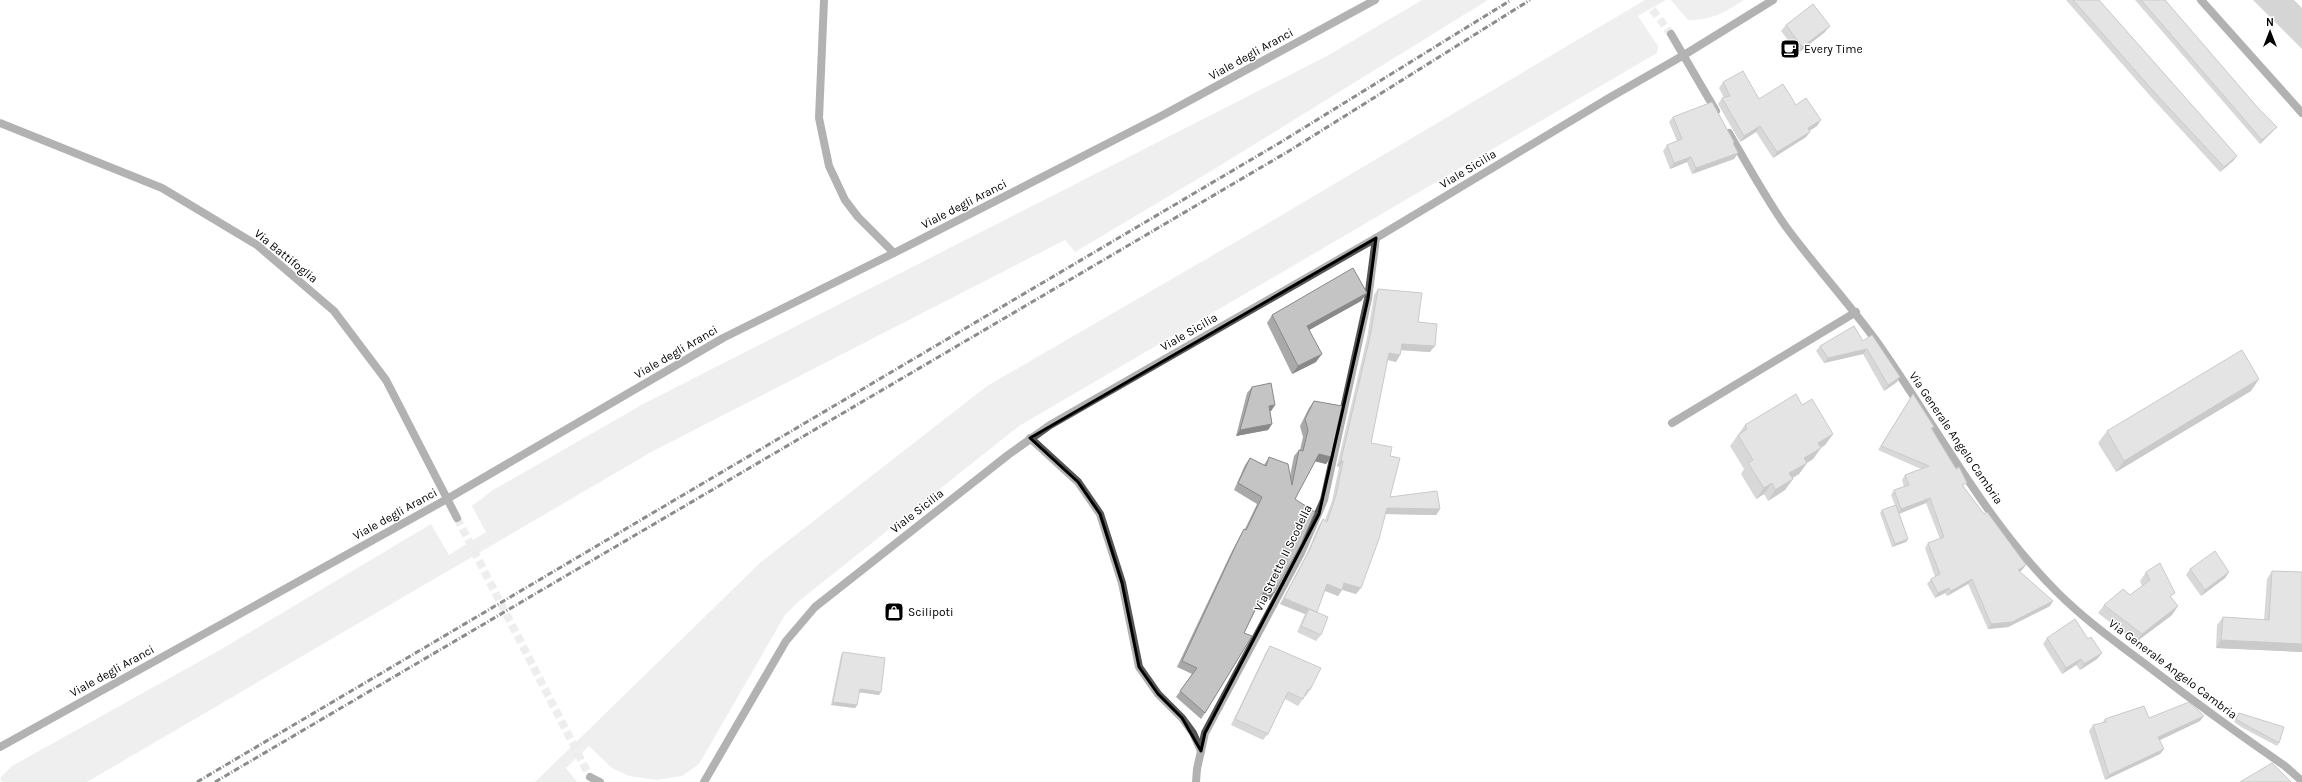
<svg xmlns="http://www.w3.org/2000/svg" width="2302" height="782" viewBox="0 0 2302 782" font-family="Karla,sans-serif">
<rect width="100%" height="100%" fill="#fff"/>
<g fill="#dcdcdc">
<path d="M1422 0H1488L1216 168 1075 252 1065 240 653 451 87 782H2L0 778 12 766 220 650 431 524 449 555 486 532 472 506 493 490 645 403 1327 56Z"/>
<path d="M1645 0H1666L1638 16 1658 46 1657 53 1019 426 799 601 785 615 699 764 682 776 657 780 629 776 612 768 589 746 566 768 577 782H535L761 562 987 386 1258 229Z"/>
<path d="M1671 0H1744C1723 13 1713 20 1688 20Z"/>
</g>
<path fill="#a3a3a3" d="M2253 0H2294L2302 8V49Z"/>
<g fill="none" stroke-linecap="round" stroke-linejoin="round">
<g stroke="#d9d9d9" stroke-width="8" stroke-dasharray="8 4" stroke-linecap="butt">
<path d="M1645 0 1671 34"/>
<path d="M457 518 590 777"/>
</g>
<g stroke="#555" stroke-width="8">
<path d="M824 0 819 118 829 166 845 200 858 217 894 253"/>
<path d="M1672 423 1856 312"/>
<path d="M1030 438 1078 482 1100 514 1122 583 1139 667 1158 694 1182 718 1193 733 1201 751"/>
</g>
<g stroke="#555" stroke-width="8">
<path d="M2201 0 2302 113"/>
<path d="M1671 34 1716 111"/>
<path d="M0 123 162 188 257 245 334 311 386 380 457 518"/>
<path d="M1729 133C1747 164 1764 195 1784 224 1815 267 1852 306 1882 349 1939 431 1986 521 2057 592 2086 621 2120 645 2153 670 2196 703 2240 735 2285 766L2302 781"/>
<path d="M0 747 447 499 723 338 894 253 1163 115 1375 0"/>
<path d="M590 777 600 782"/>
<path d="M704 782 786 641 815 607 1008 455 1050 425 1376 238 1609 98 1684 55 1773 0"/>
<path d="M1196 782 1197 769 1205 733 1301 553 1324 500 1368 299 1376 238"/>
</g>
<g stroke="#000" stroke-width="3" stroke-dasharray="6 2 1 2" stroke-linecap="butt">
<path d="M197 782 1281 142 1511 0"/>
<path d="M215 782 1289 151 1530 0"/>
</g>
</g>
<g fill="#a9a9a9">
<path d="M2066 0H2099L2237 156 2233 161 2220 172 2152 98Z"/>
<path d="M2135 0H2165L2258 108 2277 127 2260 144Z"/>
<path d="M1786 25 1825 32 1798 53 1781 31Z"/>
<path d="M1723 82 1759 99 1796 105 1817 126 1809 131 1806 137 1773 158 1756 132 1740 142 1718 104 1722 98H1724L1719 88Z"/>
<path d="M1673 117 1734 142 1733 144 1738 153 1734 159 1692 174 1687 162 1670 169 1663 151 1667 145 1677 141 1669 122Z"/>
<path d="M1378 289 1418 322 1430 352 1401 350 1400 355 1396 362 1387 360 1371 443 1390 456V497L1440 509 1436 515 1386 514 1356 594 1342 590 1338 596 1325 591 1316 612 1321 635 1316 641 1297 632 1305 614 1280 604 1306 555 1319 525 1323 519 1325 520 1332 501 1339 467 1337 466 1367 338 1374 295Z"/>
<path d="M1367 293 1361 301 1309 330 1316 362 1292 374 1267 323 1272 315Z"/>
<path d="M1863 341 1897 382 1884 391 1863 354 1824 363 1816 351 1820 346Z"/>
<path d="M1252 387 1275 405 1271 411H1270L1272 424 1268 430 1236 436 1247 393Z"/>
<path d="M2251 391 2116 472 2098 443 2107 431Z"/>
<path d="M1913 394 1964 487 2022 570 2020 572 2050 606 2008 627 1988 629 1968 584 1947 596 1945 593 1935 598 1927 584 1931 579 1935 577 1925 548 1928 543 1940 539 1926 503 1899 514 1908 539 1906 542 1892 547 1880 513 1882 510 1895 505 1891 495 1894 490 1904 487 1902 480 1905 475 1921 469 1878 450Z"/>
<path d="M1314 401 1331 457 1326 464 1315 461 1295 499 1274 593 1270 600 1262 597 1205 713 1201 719 1176 697 1192 674 1177 667 1232 551 1240 536 1244 529H1245L1257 504 1234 490 1245 465 1250 458 1264 465 1269 457 1290 476 1294 456 1299 450H1300L1303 437 1300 426 1309 408Z"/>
<path d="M1802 405 1833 434 1825 445 1821 447 1813 459 1807 463 1799 474 1792 478 1785 490 1768 501 1764 494 1756 499 1741 474 1744 469 1730 446 1745 425Z"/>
<path d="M2190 569 2229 572 2225 578 2201 596 2186 575Z"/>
<path d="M2272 571 2302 572V652L2216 648 2217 625 2223 617 2264 620 2267 579Z"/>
<path d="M2146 572 2171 598 2172 615 2136 642 2098 613 2104 605 2130 595 2142 586 2140 581Z"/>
<path d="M2047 638 2102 653 2097 659 2080 670 2076 665 2062 674 2043 644Z"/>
<path d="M1270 646 1310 690 1306 696H1305L1298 706 1285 699 1268 734 1263 740 1231 725 1266 652Z"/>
<path d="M843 652 879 695 859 692 857 705 855 708 831 705 841 655Z"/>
<path d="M2239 713 2279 743 2277 746 2241 727 2234 722Z"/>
<path d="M2149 718 2200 721 2159 740 2164 749 2160 754 2105 780 2089 731 2093 725 2102 723 2105 719Z"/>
</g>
<g fill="#898989">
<path d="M1830 26 1825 32 1798 53 1802 47Z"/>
<path d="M1821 120 1817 126 1804 134 1808 128Z"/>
<path d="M1760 126 1756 132 1740 142 1744 136Z"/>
<path d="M2277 127 2260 144 2262 140Z"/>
<path d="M1810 132 1806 137 1773 158 1777 152Z"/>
<path d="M1738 153 1734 159 1692 174 1696 168Z"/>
<path d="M2237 156 2233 161 2220 172 2224 167Z"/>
<path d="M1691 157 1687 162 1670 169 1674 163Z"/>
<path d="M1367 293 1361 301 1302 334 1307 326Z"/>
<path d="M1402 344 1435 346 1430 352 1398 350Z"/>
<path d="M1867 349 1863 354 1824 363 1828 358Z"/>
<path d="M1389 353 1400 355 1396 362 1385 359Z"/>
<path d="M1322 354 1316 362 1292 374 1298 366Z"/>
<path d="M1900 377 1897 382 1884 391 1888 385Z"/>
<path d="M2259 379 2251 391 2116 472 2124 461Z"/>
<path d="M1275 405 1271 411 1264 412 1269 406Z"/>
<path d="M1272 424 1268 430 1236 436 1240 430Z"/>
<path d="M1833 434 1825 445 1811 454 1818 443Z"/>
<path d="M1821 448 1813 459 1796 469 1804 458Z"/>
<path d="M1319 454 1331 457 1326 464 1314 461Z"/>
<path d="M1341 460 1343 461 1339 467 1337 466Z"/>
<path d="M1807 463 1799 474 1781 485 1789 473Z"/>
<path d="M1793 479 1785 490 1768 501 1775 490Z"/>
<path d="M1772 483 1764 494 1756 499 1764 488Z"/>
<path d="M1930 498 1926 503 1898 514 1901 509Z"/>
<path d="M1387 508 1440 509 1436 515 1383 514Z"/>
<path d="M1908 539 1906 542 1892 547 1895 544Z"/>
<path d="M2026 565 2022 570 2014 575 2018 570Z"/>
<path d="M2229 572 2225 578 2201 596 2205 590Z"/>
<path d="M1972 579 1968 584 1947 596 1951 591Z"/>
<path d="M1344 583 1361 588 1356 594 1340 589Z"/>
<path d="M1327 584 1342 590 1338 596 1323 590Z"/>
<path d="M1949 588 1945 593 1935 598 1938 593Z"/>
<path d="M1265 589 1274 593 1270 600 1261 596Z"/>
<path d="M1284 598 1317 612 1313 618 1309 609 1305 614 1280 604Z"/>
<path d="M2053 601 2050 606 2008 627 1988 629 1991 624Z"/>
<path d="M2178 606 2172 615 2136 642 2142 634Z"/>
<path d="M2221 640 2302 644V652L2216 648Z"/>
<path d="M2102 653 2097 659 2080 670 2084 664Z"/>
<path d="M2081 659 2076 665 2062 674 2066 668Z"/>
<path d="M860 689 881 692 879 695 858 692Z"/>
<path d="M833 702 857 705 855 708 831 705Z"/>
<path d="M2204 716 2200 721 2154 743 2158 737Z"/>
<path d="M2164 749 2160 754 2105 780 2109 775Z"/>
</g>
<g fill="#c4c4c4" stroke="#898989">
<path d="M2073 0H2099L2237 156 2224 167 2155 93Z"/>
<path d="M2141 0H2165L2258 108 2277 127 2262 140Z"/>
<path d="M1813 4 1830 26 1802 47 1786 25Z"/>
<path d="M1743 71 1759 99 1783 84 1796 105 1806 98 1821 120 1808 128 1810 132 1777 152 1760 126 1744 136 1722 98 1730 96 1723 82Z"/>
<path d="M1712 102 1734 142 1733 143 1738 153 1696 168 1691 157 1674 163 1667 145 1682 139 1673 117Z"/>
<path d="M1353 268 1367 293 1307 326 1322 354 1298 366 1272 315Z"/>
<path d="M1378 289 1422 293 1418 322 1437 324 1435 346 1402 344 1400 355 1389 353 1371 443 1392 447 1390 456 1400 458 1390 497 1437 491 1440 509 1387 508 1379 539 1361 588 1344 583 1342 590 1327 584 1317 612 1284 598 1310 549 1323 519 1327 522 1336 495 1343 461 1341 460 1371 332Z"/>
<path d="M1854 326 1863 341 1872 335 1900 377 1888 385 1867 349 1828 358 1820 346Z"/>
<path d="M2242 350 2259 379 2124 461 2107 431Z"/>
<path d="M1271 383 1275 405 1269 406 1272 424 1240 430 1252 387Z"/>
<path d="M1796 394 1802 405 1812 399 1833 434 1818 443 1821 448 1804 458 1807 463 1789 473 1793 479 1775 490 1772 483 1764 488 1748 463 1753 460 1738 435 1747 429 1745 425Z"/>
<path d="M1913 394 1934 427 1931 428 1956 469 1959 467 1967 483 1962 485 1984 514 1987 512 2026 565 2018 570 2053 601 2012 622 1991 624 1972 579 1951 591 1949 588 1938 593 1931 579 1940 574 1928 543 1944 537 1930 498 1901 509 1894 490 1909 485 1905 475 1929 466 1881 446Z"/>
<path d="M1314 401 1342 406 1331 457 1319 454 1295 499 1315 512 1301 544 1274 593 1265 589 1244 633 1252 636 1205 713 1180 691 1197 668 1182 661 1236 545 1244 529 1246 530 1262 497 1238 483 1250 458 1266 466 1269 457 1288 464 1292 485 1299 450 1303 451 1308 430 1305 419Z"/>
<path d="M1896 505 1908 539 1895 544 1882 510Z"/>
<path d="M2215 551 2229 572 2205 590 2190 569Z"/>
<path d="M2160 563 2175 593 2170 596 2178 606 2142 634 2104 605 2123 589 2130 595 2150 580 2146 572Z"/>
<path d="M2272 571 2302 572V644L2221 640 2223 617 2269 620Z"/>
<path d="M1309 609 1328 617 1321 635 1301 626Z"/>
<path d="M2075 619 2088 639 2091 637 2102 653 2084 664 2081 659 2066 668 2047 638Z"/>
<path d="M1270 646 1321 668 1310 690 1308 689 1303 699 1288 692 1268 734 1235 719Z"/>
<path d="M843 652 885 658 881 692 860 689 857 705 833 702Z"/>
<path d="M2189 702 2204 716 2158 737 2164 749 2109 775 2093 725 2106 722 2105 719 2144 706 2149 718Z"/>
<path d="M2239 713 2284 727 2279 743 2244 724 2236 719Z"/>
<path d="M2272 763 2291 782H2240Z"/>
</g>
<path d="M0 0H2302V782H0ZM1376 238 1368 299 1319 514 1205 733 1201 751 1182 718 1158 694 1139 667 1122 583 1100 514 1078 482 1030 438Z" fill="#fff" fill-opacity=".55" fill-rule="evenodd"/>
<path fill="none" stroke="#000" stroke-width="3" stroke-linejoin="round" d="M1376 238 1368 299 1319 514 1205 733 1201 751 1182 718 1158 694 1139 667 1122 583 1100 514 1078 482 1030 438Z"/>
<defs>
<g id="cafe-square" transform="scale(1)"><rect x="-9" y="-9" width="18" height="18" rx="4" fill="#000" stroke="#fff"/><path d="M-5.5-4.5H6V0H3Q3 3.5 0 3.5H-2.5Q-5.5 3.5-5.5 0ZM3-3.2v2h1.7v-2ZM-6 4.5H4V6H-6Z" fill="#fff"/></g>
<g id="shop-square" transform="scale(1)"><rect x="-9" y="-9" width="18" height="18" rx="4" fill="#000" stroke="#fff"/><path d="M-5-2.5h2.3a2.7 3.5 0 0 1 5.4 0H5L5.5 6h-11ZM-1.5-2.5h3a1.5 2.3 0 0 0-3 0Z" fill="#fff"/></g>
</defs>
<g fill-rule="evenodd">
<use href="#cafe-square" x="1790" y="49"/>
<use href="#shop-square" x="894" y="612"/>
</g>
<g text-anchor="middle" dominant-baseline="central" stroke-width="3" stroke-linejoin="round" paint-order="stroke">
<g font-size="12" fill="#000" stroke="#fff" text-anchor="start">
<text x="1804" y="49">Every Time</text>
<text x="908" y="612">Scilipoti</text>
</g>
<g font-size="12" fill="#000" stroke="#fff">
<text transform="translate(1251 54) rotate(-29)">Viale degli Aranci</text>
<text transform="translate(1468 169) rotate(-31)">Viale Sicilia</text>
<text transform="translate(964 204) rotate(-27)">Viale degli Aranci</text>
<text transform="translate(286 256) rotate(39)">Via Battifoglia</text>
<text transform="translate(1189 332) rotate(-30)">Viale Sicilia</text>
<text transform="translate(676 352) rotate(-30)">Viale degli Aranci</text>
<text transform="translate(1956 438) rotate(56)">Via Generale Angelo Cambria</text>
<text transform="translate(917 511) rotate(-38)">Viale Sicilia</text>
<text transform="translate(395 514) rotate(-29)">Viale degli Aranci</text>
<text transform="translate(1283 558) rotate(-64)">Via Stretto II Scodella</text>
<text transform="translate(2173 669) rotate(37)">Via Generale Angelo Cambria</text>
<text transform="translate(112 671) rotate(-29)">Viale degli Aranci</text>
</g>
</g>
<g transform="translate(2270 32)" stroke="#ffffff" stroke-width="3" paint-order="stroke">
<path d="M0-3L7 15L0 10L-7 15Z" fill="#000000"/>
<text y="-6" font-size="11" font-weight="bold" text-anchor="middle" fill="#000000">N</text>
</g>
</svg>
